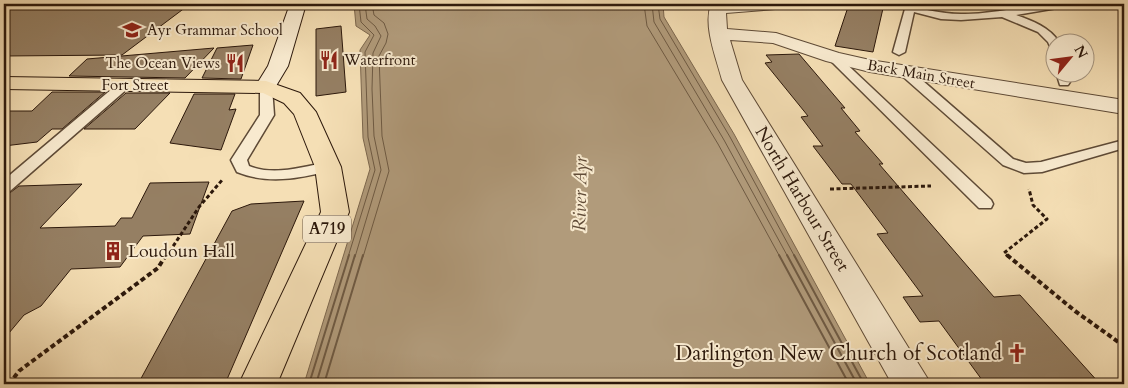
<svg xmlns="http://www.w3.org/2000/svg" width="1128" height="388" viewBox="0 0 1128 388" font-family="Cardo,serif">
<rect width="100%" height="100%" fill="#f5dfb5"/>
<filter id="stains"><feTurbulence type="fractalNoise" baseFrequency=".004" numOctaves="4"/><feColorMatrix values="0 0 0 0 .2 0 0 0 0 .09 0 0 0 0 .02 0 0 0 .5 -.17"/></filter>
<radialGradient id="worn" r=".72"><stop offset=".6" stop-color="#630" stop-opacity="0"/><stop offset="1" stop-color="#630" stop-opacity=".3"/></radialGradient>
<path fill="#b19b7b" stroke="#7c674e" d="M354 4H663L664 17 734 134 870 384H304L370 169 363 138 360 50 370 35 356 26Z"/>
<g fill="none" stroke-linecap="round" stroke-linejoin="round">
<g stroke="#6e5a43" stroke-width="1">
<path d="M644 4 647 26 718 144 780 257"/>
<path d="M652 4 654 22 724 140 788 257"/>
<path d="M658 4 660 19 730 137 795 257"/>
<path d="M348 257 375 170 368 137 365 52 374 35 361 22 359 4"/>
<path d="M355 257 381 170 374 136 372 89 373 53 381 36 375 26 367 19 365 4"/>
<path d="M363 257 389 171 382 136 379 56 386 43 388 34 384 23 374 15 372 4"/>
</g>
<g stroke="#6e5a43" stroke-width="2">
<path d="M779 255 849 384"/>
<path d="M787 255 857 384"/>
<path d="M794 255 864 384"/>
<path d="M309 384 349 255"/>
<path d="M316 384 355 255"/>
<path d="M324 384 363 255"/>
</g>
</g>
<g fill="#957f63" stroke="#2c180b">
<path d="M4 4H190L122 55 4 56Z"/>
<path d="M849 4H884L873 52 835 46Z"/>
<path d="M341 26 346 92 316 96V29Z"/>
<path d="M253 45 241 79 202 78 217 48Z"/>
<path d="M214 48 185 78 69 76 87 59Z"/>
<path d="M799 54 845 108H841L860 131 855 132 883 164H879L994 297 1020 295 1100 384H985L939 321 920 322 903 297 923 296 877 234 888 233 851 184H842L813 146H823L801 117 808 116 765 63 772 62 766 55Z"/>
<path d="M52 92H105L62 129H52L37 142 4 146V111H32Z"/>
<path d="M126 93H170L135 129H84Z"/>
<path d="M194 94H235L229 110 236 109 221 150 170 143Z"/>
<path d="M209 182 190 234 143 236 120 267 71 269 41 306 24 315 4 339V195L11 192 19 186 82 184 40 228 115 226 121 218H132L150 183Z"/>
<path d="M304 201 225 384H138L232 211 251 204Z"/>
</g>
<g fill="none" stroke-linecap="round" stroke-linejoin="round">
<g stroke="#5e4a36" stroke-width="3">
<g id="service">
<path d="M897 4C908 3 916 7 927 10 938 12 949 14 961 14 997 15 1032 2 1068 4L1063 7 1016 15C1033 21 1049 27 1059 42H1056V52L1052 51 1048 42 1038 32 1002 17 961 20 941 19 914 12 905 52 899 55 893 52 905 9Z"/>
<path d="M833 54 837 55 991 200 993 204 991 208H979L829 59 827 57 829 55Z"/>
<path d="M904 67 908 68 1013 159 1026 163 1041 162 1124 140V148L1042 172 1024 173 1003 165 900 74 898 71Z"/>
<path d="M1056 72H1068L1070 82 1068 85H1060Z"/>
<path d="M123 82 129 86 127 89 10 191 4 193V180L119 83Z"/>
<path d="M266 83 272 87 274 115 247 160 249 166C274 176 302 167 328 162L333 164 336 167 333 170C301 178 269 185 237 172L231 160 260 115V87Z"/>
</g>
</g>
<g stroke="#5e4a36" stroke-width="2">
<path id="minor" d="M711 4H783L781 7 775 9 726 13 727 29 776 33 839 53 870 60 1124 100V114L870 72 826 61 773 43 730 40 742 80 931 384H892L722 80C716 57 703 26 711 4Z"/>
</g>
<g stroke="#2c180b" stroke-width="2">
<path id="secondary" d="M290 4H306L288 66 273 91 266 93 259 91 255 87 268 66Z"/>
</g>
<g stroke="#2c180b" stroke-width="2">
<path id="primary" d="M4 77 266 81 300 93 316 112 341 167 349 212 277 384H239L321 212 315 167 294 114 284 103 263 93 4 89Z"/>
</g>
<g stroke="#2c180b" stroke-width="3" stroke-dasharray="4 2.5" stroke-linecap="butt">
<path d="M830 189 931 186"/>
<path d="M166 257 199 207 223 179"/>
<path d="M1009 257 1004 253 1047 219 1033 205 1029 189"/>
</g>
<g stroke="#2c180b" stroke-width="4" stroke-dasharray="5 3" stroke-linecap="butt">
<path d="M1007 255 1075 311 1124 346"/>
<path d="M9 384 19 371 158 268 166 255"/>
</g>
<use href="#service" fill="#f8eacf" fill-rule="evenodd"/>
<use href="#minor" fill="#f8eacf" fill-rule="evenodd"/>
<use href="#secondary" fill="#f8eacf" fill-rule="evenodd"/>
<use href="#primary" fill="#f5dfb5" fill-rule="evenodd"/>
</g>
<defs>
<g id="school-bare" transform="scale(1.5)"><path d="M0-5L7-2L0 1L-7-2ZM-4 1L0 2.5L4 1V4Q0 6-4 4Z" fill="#8f2418" stroke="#f8eacf" stroke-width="2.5" paint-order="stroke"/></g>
<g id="restaurant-bare" transform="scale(1.5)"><path d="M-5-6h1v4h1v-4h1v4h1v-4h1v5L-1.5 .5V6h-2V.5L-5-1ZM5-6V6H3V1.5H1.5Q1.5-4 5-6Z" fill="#8f2418" stroke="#f8eacf" stroke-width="2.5" paint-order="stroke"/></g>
<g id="building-bare" transform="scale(1.5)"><path d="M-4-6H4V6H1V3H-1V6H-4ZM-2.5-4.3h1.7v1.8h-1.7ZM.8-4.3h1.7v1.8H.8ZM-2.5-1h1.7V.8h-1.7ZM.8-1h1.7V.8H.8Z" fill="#8f2418" stroke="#f8eacf" stroke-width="2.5" paint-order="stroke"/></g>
<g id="church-bare" transform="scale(1.5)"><path d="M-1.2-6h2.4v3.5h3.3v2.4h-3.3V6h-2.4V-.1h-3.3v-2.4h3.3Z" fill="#8f2418" stroke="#f8eacf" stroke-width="2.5" paint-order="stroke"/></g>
</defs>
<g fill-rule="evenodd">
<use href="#school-bare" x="132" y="30"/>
<use href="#restaurant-bare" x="329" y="60"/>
<use href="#restaurant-bare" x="235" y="63"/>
<use href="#building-bare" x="113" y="251"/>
<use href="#church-bare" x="1017" y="353"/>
</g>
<g text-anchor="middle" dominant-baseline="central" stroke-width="4" stroke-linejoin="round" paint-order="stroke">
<g font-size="15" fill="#2c180b" stroke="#f8eacf" text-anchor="start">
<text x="147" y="30">Ayr Grammar School</text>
<text x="344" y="60">Waterfront</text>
<text x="220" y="63" text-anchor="end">The Ocean Views</text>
</g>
<g font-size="15" fill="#2c180b" stroke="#f8eacf">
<text transform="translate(921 74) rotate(10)">Back Main Street</text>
<text x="135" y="85">Fort Street</text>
</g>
<rect fill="#f8eacf" stroke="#695746" stroke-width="1" x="303" y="215.5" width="48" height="27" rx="4"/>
<g font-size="16" font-weight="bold" fill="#2c180b">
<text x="327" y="229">A719</text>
</g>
<g font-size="18" fill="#2c180b" stroke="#f8eacf">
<text transform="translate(802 199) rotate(59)">North Harbour Street</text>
</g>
<g font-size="18" fill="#2c180b" stroke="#f8eacf" text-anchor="start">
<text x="128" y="251">Loudoun Hall</text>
</g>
<g font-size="19" font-style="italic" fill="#614c38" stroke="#f8eacf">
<text transform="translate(580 194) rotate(-89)">River Ayr</text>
</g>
<g font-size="21" fill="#2c180b" stroke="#f8eacf" text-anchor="end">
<text x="1002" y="353">Darlington New Church of Scotland</text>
</g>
</g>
<rect width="1128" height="388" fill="none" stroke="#f5dfb5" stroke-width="20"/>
<rect x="5" y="5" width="1118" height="378" fill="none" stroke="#2c180b" stroke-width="2.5"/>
<rect x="10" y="10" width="1108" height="368" fill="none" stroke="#2c180b"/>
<g transform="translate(1070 58) rotate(61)"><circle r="24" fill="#f8eacf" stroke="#a69681"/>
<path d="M0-4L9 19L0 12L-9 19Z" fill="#8f2418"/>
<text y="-8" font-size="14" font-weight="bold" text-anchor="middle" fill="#2c180b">N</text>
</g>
<rect width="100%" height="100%" filter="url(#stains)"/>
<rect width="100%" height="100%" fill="url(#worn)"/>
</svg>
